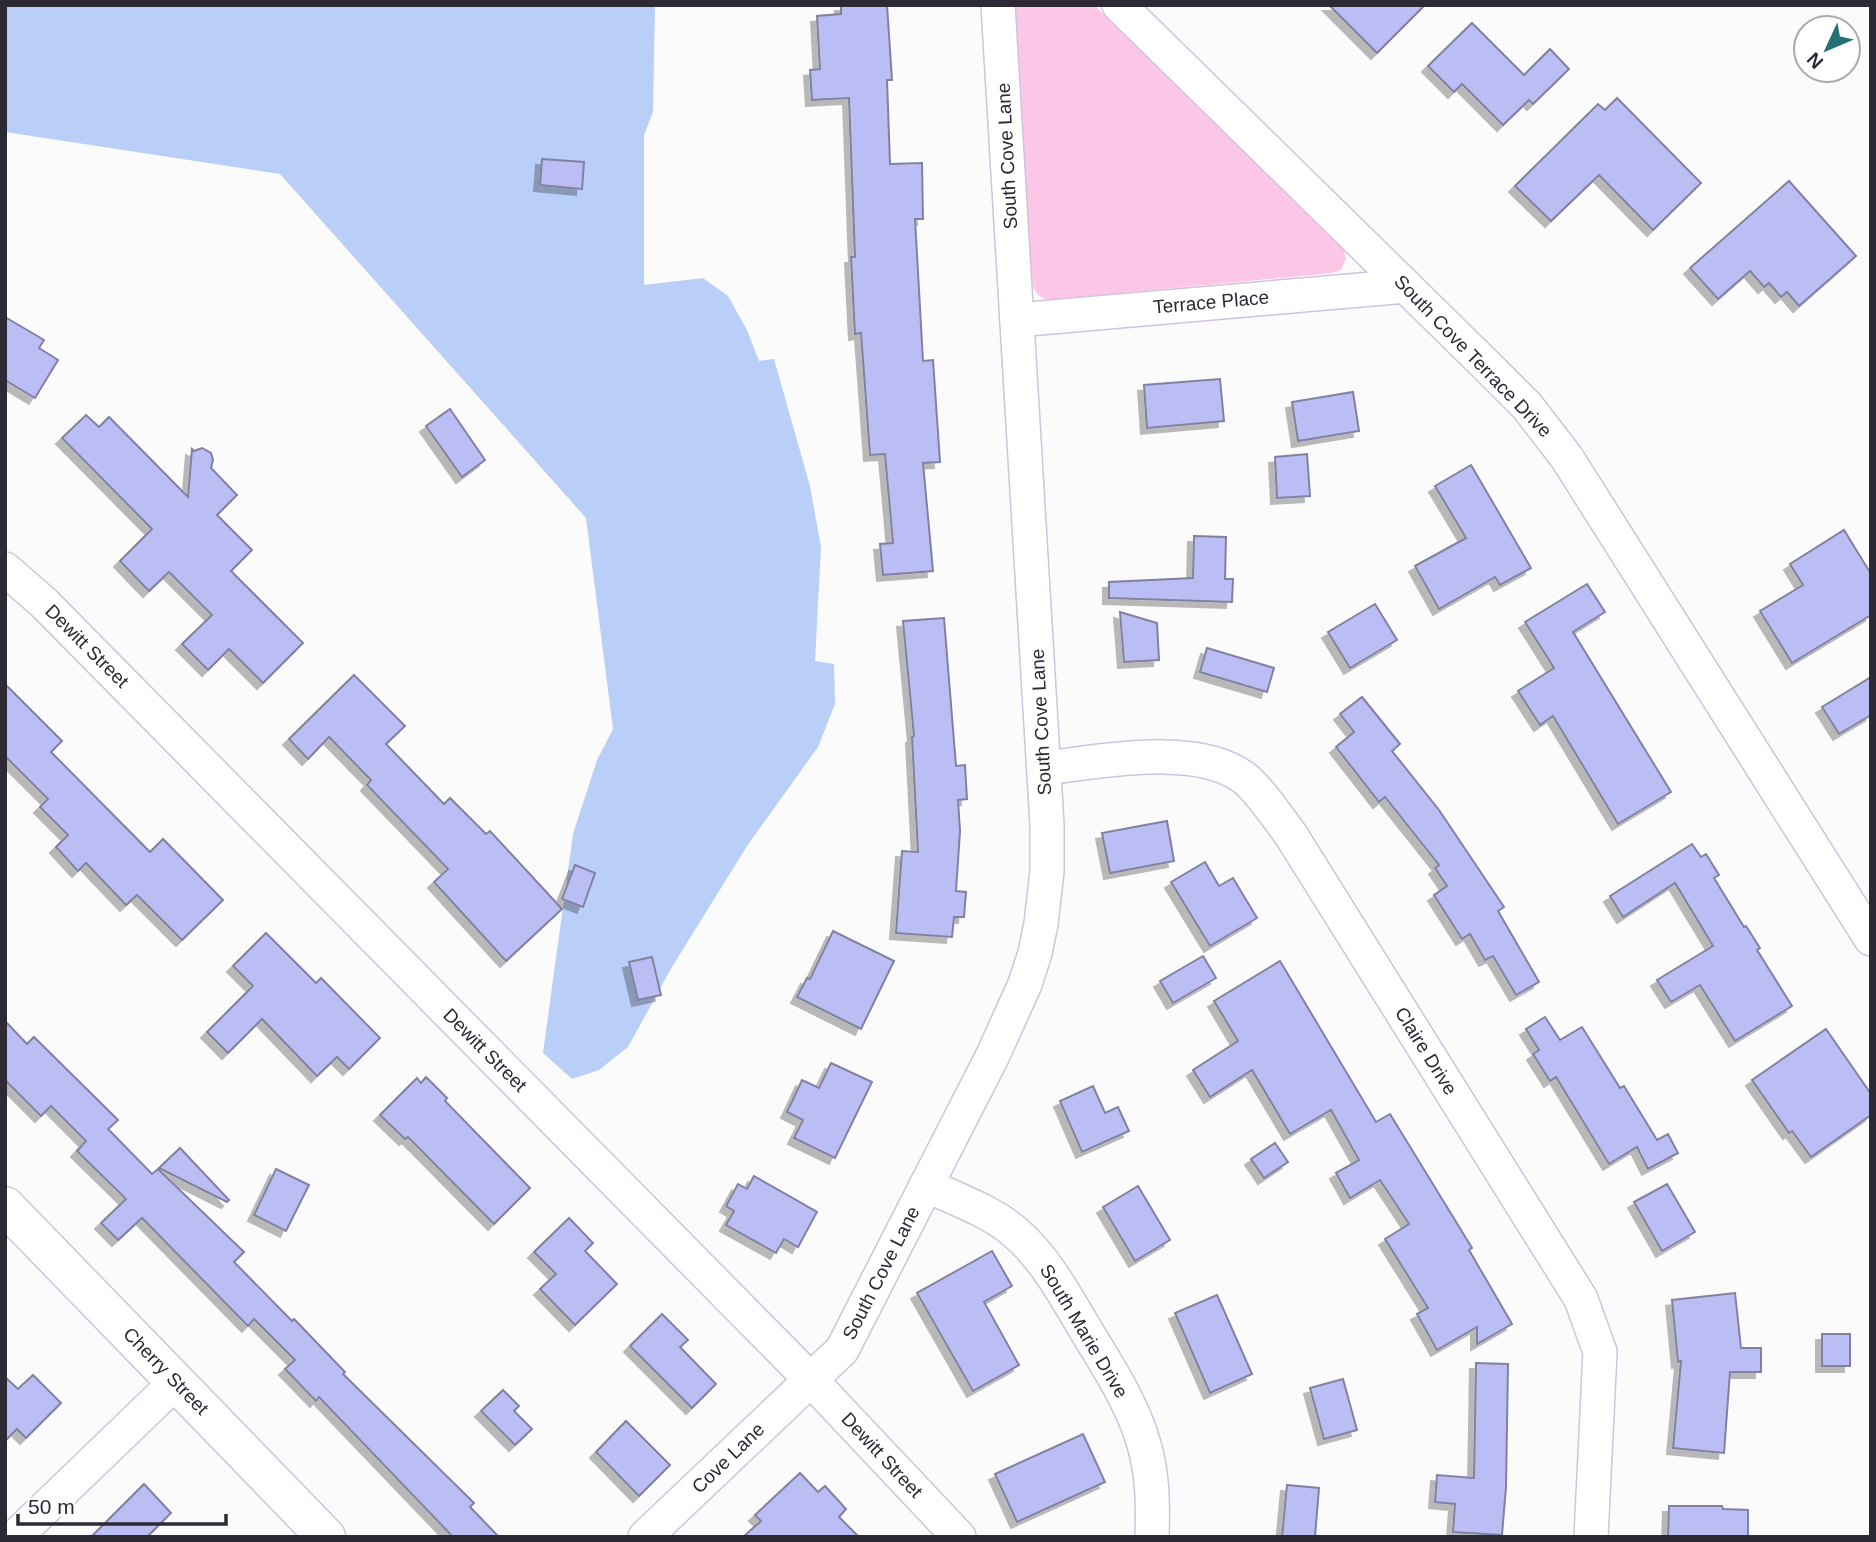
<svg xmlns="http://www.w3.org/2000/svg" width="1876" height="1542" viewBox="0 0 1876 1542" font-family="Arial,sans-serif">
<defs>
<filter id="shadow"><feDropShadow dx="-6" dy="6" stdDeviation="0" flood-color="#0004"/></filter>
</defs>
<rect width="100%" height="100%" fill="#fbfbfb"/>
<path fill="#fcc7e6" d="M1015 5H1094L1344 250 1346 259 1341 270 1332 273 1048 300C1036 296 1033 289 1031 277Z"/>
<path fill="#b9cff7" d="M5 5H655L653 112 644 135V285L703 278 728 296 747 330 759 361 774 359 810 486 821 547 815 661 834 664 835 704 818 747 747 846 672 967 628 1047 599 1070 572 1079 543 1053 573 834 597 760 613 729 586 518 280 174 5 132Z"/>
<g fill="#bbbef4" stroke="#81829f" stroke-width="2" filter="url(#shadow)">
<path d="M841 5H887L892 80H887L890 164 922 163 923 219H915L923 361 933 360 940 462 923 463 933 571 883 575 880 544 893 543 885 454 870 455 861 333 855 334 851 257H855L849 98 812 100 810 70 820 69 817 16 841 14Z"/>
<path d="M1329 5H1425L1377 53Z"/>
<path d="M1472 23 1524 75 1550 49 1569 69 1533 104 1529 100 1503 125 1462 84 1454 92 1428 66Z"/>
<path d="M1617 98 1701 183 1653 230 1599 175 1551 221 1515 186 1598 104 1605 110Z"/>
<path d="M542 159 584 162 582 189 540 185Z"/>
<path d="M1789 181 1856 256 1799 306 1787 292 1781 297 1769 283 1764 287 1750 271 1718 299 1690 268Z"/>
<path d="M5 317 44 340 39 348 58 360 35 398 5 380Z"/>
<path d="M1220 379 1224 421 1147 428 1144 385Z"/>
<path d="M1353 392 1359 431 1298 441 1292 402Z"/>
<path d="M450 409 485 460 462 477 426 426Z"/>
<path d="M86 415 99 427 109 417 188 497 192 449 194 451 202 448 211 453 213 460 211 468 237 495 217 515 252 550 231 571 303 643 263 683 229 649 208 670 182 644 212 615 169 572 149 591 120 561 152 529 62 438Z"/>
<path d="M1307 454 1310 496 1277 498 1275 457Z"/>
<path d="M1471 465 1531 568 1500 585 1495 577 1439 609 1415 566 1466 538 1435 486Z"/>
<path d="M1844 530 1871 574V615L1792 663 1760 611 1803 585 1790 564Z"/>
<path d="M1194 536 1226 537 1225 579H1233L1232 602 1109 598V582L1193 578Z"/>
<path d="M1587 584 1605 612 1573 632 1671 792 1618 824 1553 716 1540 725 1518 691 1554 668 1525 622Z"/>
<path d="M1375 604 1397 640 1350 668 1328 632Z"/>
<path d="M1120 612 1157 623 1159 660 1124 662Z"/>
<path d="M944 618 956 766 965 765 967 799 958 800 960 831 956 891 966 892 964 917H954L952 937 896 933 902 851 918 852 912 737 914 736 903 621Z"/>
<path d="M1207 648 1274 668 1267 692 1200 672Z"/>
<path d="M354 675 405 726 386 744 444 804 450 798 486 834 490 831 562 909 506 961 434 882 448 869 367 785 371 780 329 737 308 759 289 739Z"/>
<path d="M1871 677V715L1839 734 1822 707Z"/>
<path d="M5 684 62 741 51 752 150 852 163 839 223 900 182 940 137 895 126 905 86 863 78 871 56 847 68 835 40 807 48 799 5 756Z"/>
<path d="M1362 697 1400 744 1392 751 1439 810 1504 907 1498 911 1539 982 1516 995 1493 956 1485 960 1470 934 1462 939 1434 895 1447 886 1435 868 1439 865 1385 797 1379 802 1336 747 1354 732 1340 714Z"/>
<path d="M1167 821 1174 861 1110 873 1102 833Z"/>
<path d="M1692 844 1701 857 1706 854 1719 875 1714 878 1744 927 1746 926 1760 948 1757 950 1792 1006 1735 1041 1700 985 1671 1002 1657 980 1713 946 1675 883 1623 917 1610 896Z"/>
<path d="M1205 862 1219 886 1233 878 1257 918 1210 946 1171 882Z"/>
<path d="M575 865 595 873 583 907 562 899Z"/>
<path d="M833 931 894 961 861 1029 797 997 807 978 810 979Z"/>
<path d="M266 933 316 983 321 978 380 1038 349 1069 337 1057 317 1076 262 1019 228 1053 207 1032 253 986 233 966Z"/>
<path d="M1203 956 1216 978 1173 1003 1160 981Z"/>
<path d="M652 957 661 995 638 1000 629 962Z"/>
<path d="M1280 961 1376 1122 1390 1114 1472 1248 1469 1250 1512 1324 1477 1344V1327L1437 1350 1417 1314 1428 1308 1385 1239 1409 1224 1380 1180 1350 1198 1336 1173 1359 1160 1331 1110 1290 1134 1252 1070 1210 1097 1193 1070 1238 1041 1214 1001Z"/>
<path d="M1545 1017 1560 1040 1582 1027 1620 1088 1624 1086 1657 1140 1668 1134 1678 1153 1648 1169 1637 1147 1609 1164 1556 1077 1550 1081 1533 1054 1539 1050 1526 1029Z"/>
<path d="M5 1021 27 1044 34 1037 118 1120 108 1129 152 1174 158 1169 244 1252 234 1262 292 1321 294 1319 345 1372 343 1374 474 1503 470 1507 499 1537H453L319 1397 316 1401 285 1369 295 1360 254 1319 248 1326 142 1218 118 1240 101 1223 126 1199 77 1151 86 1141 51 1106 41 1116 5 1080Z"/>
<path d="M1826 1029 1871 1094V1115L1811 1157 1792 1131 1789 1133 1752 1080Z"/>
<path d="M831 1063 872 1082 835 1158 794 1138 803 1120 787 1112 802 1080 819 1088Z"/>
<path d="M426 1077 447 1098 445 1101 530 1188 494 1224 408 1137 405 1139 380 1115 417 1078 421 1083Z"/>
<path d="M1093 1086 1105 1113 1118 1107 1129 1131 1082 1152 1060 1101Z"/>
<path d="M1275 1143 1288 1162 1264 1178 1251 1159Z"/>
<path d="M180 1148 229 1200 227 1202 159 1168Z"/>
<path d="M276 1169 309 1185 286 1231 254 1215Z"/>
<path d="M754 1176 817 1212 798 1247 784 1239 776 1253 726 1225 734 1211 726 1206 738 1184 747 1189Z"/>
<path d="M1667 1184 1695 1232 1662 1251 1634 1202Z"/>
<path d="M1138 1186 1170 1240 1135 1261 1103 1207Z"/>
<path d="M569 1218 593 1243 585 1251 617 1284 575 1325 540 1289 556 1274 534 1252Z"/>
<path d="M992 1251 1012 1286 984 1302 1019 1365 973 1391 917 1293Z"/>
<path d="M1735 1293 1741 1348H1761V1372H1730L1724 1453 1673 1448 1681 1361 1678 1362 1672 1300Z"/>
<path d="M1217 1295 1252 1374 1210 1393 1175 1313Z"/>
<path d="M662 1314 688 1340 680 1347 716 1384 692 1408 630 1346Z"/>
<rect x="1822" y="1334" width="28" height="32"/>
<path d="M1476 1363 1508 1364 1506 1487 1502 1535 1453 1532 1455 1504 1435 1502 1437 1475 1474 1478Z"/>
<path d="M33 1375 61 1403 26 1438 17 1429 5 1441V1377L18 1389Z"/>
<path d="M1343 1379 1357 1430 1324 1439 1310 1388Z"/>
<path d="M503 1390 519 1406 514 1411 532 1429 515 1445 481 1411Z"/>
<path d="M626 1421 670 1465 639 1496 596 1452Z"/>
<path d="M1083 1434 1105 1482 1017 1522 995 1474Z"/>
<path d="M800 1473 818 1492 825 1486 846 1509 839 1517 859 1537H743L761 1521 755 1515Z"/>
<path d="M144 1484 171 1513 147 1537H91Z"/>
<path d="M1287 1485 1319 1488 1315 1537H1282Z"/>
<path d="M1669 1506H1722L1723 1509 1748 1510V1537H1668Z"/>
</g>
<g fill="none" stroke-linecap="round" stroke-linejoin="round">
<g stroke="#cfc3e1" stroke-width="36">
<g id="street">
<path d="M1119 5 1488 367 1527 406 1567 458 1871 939"/>
<path d="M1017 320 1406 286"/>
<path d="M5 569 44 603 810 1379 959 1537"/>
<path d="M1044 768C1100 762 1195 742 1243 777 1258 788 1279 819 1291 835L1581 1299 1600 1352 1591 1537"/>
<path d="M926 1185C955 1199 991 1211 1016 1233 1048 1261 1068 1301 1090 1337 1110 1370 1132 1404 1143 1441 1153 1473 1153 1504 1152 1537"/>
<path d="M15 1537 176 1382"/>
<path d="M645 1537 842 1350 993 1055 1025 984 1035 953 1041 924 1047 871V825L998 5"/>
</g>
</g>
<g stroke="#cfc3e1" stroke-width="41">
<path id="secondary" d="M5 1206 326 1537"/>
</g>
<use href="#street" stroke="#fff" stroke-width="33"/>
<use href="#secondary" stroke="#fff" stroke-width="38"/>
</g>
<g text-anchor="middle" dominant-baseline="central" stroke-width="5" stroke-linejoin="round" paint-order="stroke">
<g font-size="19" fill="#2d2935" stroke="#fff">
<text transform="translate(1007 156) rotate(-93)">South Cove Lane</text>
<text transform="translate(1211 302) rotate(-5)">Terrace Place</text>
<text transform="translate(1473 356) rotate(46)">South Cove Terrace Drive</text>
<text transform="translate(87 646) rotate(45)">Dewitt Street</text>
<text transform="translate(1041 722) rotate(-93)">South Cove Lane</text>
<text transform="translate(485 1050) rotate(45)">Dewitt Street</text>
<text transform="translate(1426 1051) rotate(58)">Claire Drive</text>
<text transform="translate(881 1273) rotate(-63)">South Cove Lane</text>
<text transform="translate(1084 1331) rotate(59)">South Marie Drive</text>
<text transform="translate(166 1371) rotate(46)">Cherry Street</text>
<text transform="translate(882 1455) rotate(47)">Dewitt Street</text>
<text transform="translate(728 1458) rotate(-44)">Cove Lane</text>
</g>
</g>
<rect width="1876" height="1542" fill="none" stroke="#2d2935" stroke-width="14"/>
<g transform="translate(1827 49) rotate(226)"><circle r="33" fill="#ffffff" stroke="#aba9ae" stroke-width="2"/>
<path d="M0-5L12 26L0 18L-12 26Z" fill="#257075"/>
<text y="-10" font-size="19" font-weight="bold" text-anchor="middle" fill="#2d2935">N</text>
</g>
<path d="M18 1514v10h208v-10" fill="none" stroke="#2d2935" stroke-width="3.5"/>
<text x="28" y="1514" font-size="21" fill="#2d2935" stroke="#ffffff" stroke-width="5" paint-order="stroke">50 m</text>
</svg>
